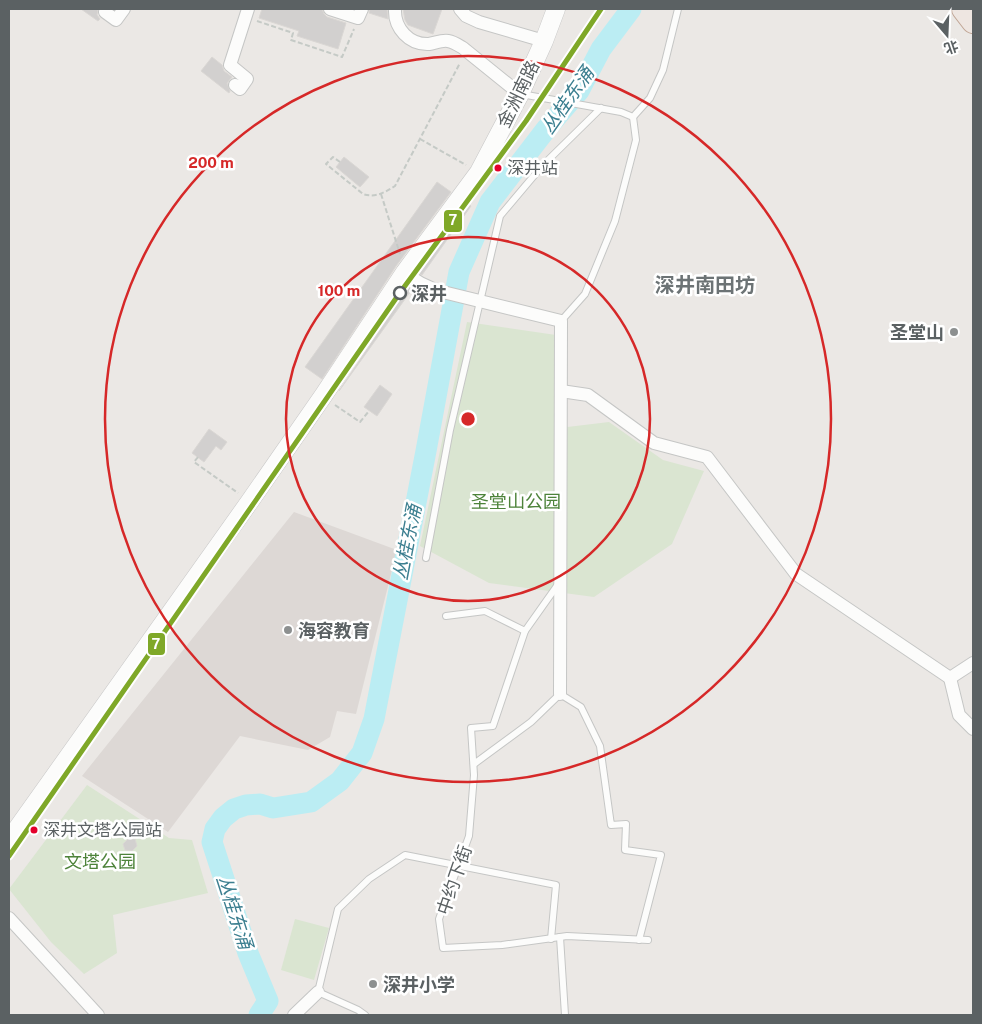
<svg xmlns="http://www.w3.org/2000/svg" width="982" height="1024" viewBox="0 0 982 1024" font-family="'Public Sans','Noto Sans SC',sans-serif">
<rect width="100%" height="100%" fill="#ebe8e5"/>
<path fill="#ddd8d5" d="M294 512 397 550 356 714 337 711 330 737 308 750 240 736 168 832 82 776Z"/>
<g fill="#dae5d1">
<path d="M467 322 556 335 559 428 609 422 663 460 704 471 672 544 594 597 489 583 420 546Z"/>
<path d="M87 785 169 838 192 840 208 893 113 915 117 953 84 974 51 942 9 889Z"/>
<path d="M295 919 329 928 314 980 281 970Z"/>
</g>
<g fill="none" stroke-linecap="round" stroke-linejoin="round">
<path stroke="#bbedf3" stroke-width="21" d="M259 1015 268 1001 248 953 212 842 215 829 223 818 234 809 246 805 260 804 273 808 311 802 340 781 362 753 374 719 426 451 459 272 490 202 547 128 579 91 601 49 631 9"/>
</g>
<g fill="#d2d0cf" stroke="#dad7d4">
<path d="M81 9H98L97 15 100 19 98 21Z"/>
<path d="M262 9H322L324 14 327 17 346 23 338 49 297 36 299 31 259 18Z"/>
<path d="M370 9H387L388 19 369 13Z"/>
<path d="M403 9H442L433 34 408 25 405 20Z"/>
<path d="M212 57 222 65 224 71 232 77 227 83 230 91 229 93 201 71Z"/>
<path d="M344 157 369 177 360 187 336 167Z"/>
<path d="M437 182 451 192 396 266 322 379 305 367Z"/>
<path d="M468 204 471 206 422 275 418 273Z"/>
<path d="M409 286 413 288 339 391Z"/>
<path d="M380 385 392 394 377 416 364 407Z"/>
<path d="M209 429 227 442 221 450 216 446 204 462 192 453Z"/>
<path d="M128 839H135L137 846 132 851 125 850 123 844Z"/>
</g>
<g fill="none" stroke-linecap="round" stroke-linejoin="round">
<g stroke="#c5c6c5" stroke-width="8">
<g id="service">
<path d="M521 94 621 112 633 117 650 98 663 70 678 9"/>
<path d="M561 321 585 294 615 221 636 140 633 117"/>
<path d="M426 558 450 430 500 216 543 165 601 108"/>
<path d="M446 616 485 611 525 631 559 583"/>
<path d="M525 631 493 726 471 728 474 775 469 836 439 919 443 948 502 945 567 936 648 940"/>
<path d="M474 764 531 722 560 694 581 707 600 746 611 825 626 824 625 850 661 855 639 940"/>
<path d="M560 937 565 1015"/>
<path d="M365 1015 358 1010 318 992 338 909 369 879 405 855 556 885 551 939"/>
</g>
</g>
<g stroke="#c5c6c5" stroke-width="14">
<g id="minor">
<path d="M330 9 358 18 362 9"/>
<path d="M395 9C394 28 409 45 429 44 435 43 442 40 448 41 454 42 458 45 463 48L520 94"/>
<path d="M460 9 466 16 479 22 544 41"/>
<path d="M105 12 116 20 124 9"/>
<path d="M235 85 240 89 247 79 230 65 248 9"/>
<path d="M405 272C416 283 429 288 443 292L561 321 560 694"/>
<path d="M561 391 588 395 654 443 707 457 796 574 950 678"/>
<path d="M950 678 959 715 973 729"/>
<path d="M950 678 973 663"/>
<path d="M9 918 98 1015"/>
<path d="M294 1015 318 992"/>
</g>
</g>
<g stroke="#c7c7c7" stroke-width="19">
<path id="secondary" d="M9 840 250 501 323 396 405 272 479 172 520 94 544 41 556 9"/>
</g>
<g stroke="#c0a595" stroke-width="24">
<path id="motorway" d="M963 9 973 22"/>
</g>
<g stroke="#c5cac6" stroke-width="2" stroke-dasharray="5 2.5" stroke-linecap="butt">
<path d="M257 21 293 33 291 40 342 57 354 29"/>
<path d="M420 139 466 165"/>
<path d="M340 162 333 157 326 164 363 194C375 198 384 193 395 186L460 63"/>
<path d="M381 194 400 254"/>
<path d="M335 405 360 422 369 411"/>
<path d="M198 457 194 462 238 493"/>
</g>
<use href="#service" stroke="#fcfcfb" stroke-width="6"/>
<use href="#minor" stroke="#fcfcfb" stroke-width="12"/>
<use href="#secondary" stroke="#fcfcfb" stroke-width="18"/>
<use href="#motorway" stroke="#eee6e1" stroke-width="22"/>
<g stroke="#fff" stroke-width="9">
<path id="metro-1" d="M9 856 399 294 526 121 601 9"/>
</g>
<use href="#metro-1" stroke="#7fa828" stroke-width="5"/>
</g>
<g fill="none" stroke="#d62828" stroke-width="2.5">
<circle cx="468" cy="419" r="182"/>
<circle cx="468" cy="419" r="363"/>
</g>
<g fill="#e4002b" stroke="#fff" stroke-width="2">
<circle cx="498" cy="168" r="4.5"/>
<circle cx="34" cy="830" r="4.5"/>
</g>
<circle fill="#fff" stroke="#5b6163" stroke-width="2.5" cx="400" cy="293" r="6"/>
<g fill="#8d9090" stroke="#fff" stroke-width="2">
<circle cx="954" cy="332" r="5"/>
<circle cx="288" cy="630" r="5"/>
<circle cx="373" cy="984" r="5"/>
</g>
<g text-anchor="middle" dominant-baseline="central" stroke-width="5" stroke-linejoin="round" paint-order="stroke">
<g font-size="17" fill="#5b6163" stroke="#fff" text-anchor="start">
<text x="507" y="168">深井站</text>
<text x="43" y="830">深井文塔公园站</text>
</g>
<g font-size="18" fill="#5b6163" stroke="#fff">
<text transform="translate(518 94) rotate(-64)">金洲南路</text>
<text transform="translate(454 880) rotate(-71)">中约下街</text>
</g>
<g font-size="18" font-weight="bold" fill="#5b6163" stroke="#fff" text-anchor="start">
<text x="411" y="293">深井</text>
</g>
<g font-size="18" font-weight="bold" fill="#5b6163" stroke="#fff" text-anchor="start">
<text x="944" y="332" text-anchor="end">圣堂山</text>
<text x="298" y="630">海容教育</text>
<text x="383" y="984">深井小学</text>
</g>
<g font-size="18" fill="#4d833a" stroke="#fff">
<text x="516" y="501">圣堂山公园</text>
<text x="100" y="861">文塔公园</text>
</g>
<g font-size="19" font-style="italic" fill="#3c7f90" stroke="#fff">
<text transform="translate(567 100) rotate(-55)">丛桂东涌</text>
<text transform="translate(407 542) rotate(-79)">丛桂东涌</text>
<text transform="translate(235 912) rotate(72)">丛桂东涌</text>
</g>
<g font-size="20" font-weight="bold" fill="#6c7375" stroke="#fff">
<text x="705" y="285">深井南田坊</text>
</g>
</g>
<circle cx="468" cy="419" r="8" fill="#d62828" stroke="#fff" stroke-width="2.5"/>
<g font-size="15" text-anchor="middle" font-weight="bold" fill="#d62828" stroke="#fff" stroke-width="5" stroke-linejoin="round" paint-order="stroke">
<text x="211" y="168">200 m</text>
<text x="339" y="296">100 m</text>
</g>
<g stroke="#fff" stroke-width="2">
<rect x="443" y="209" width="20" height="24" rx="5" fill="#7fa828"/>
<rect x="147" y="632" width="19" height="24" rx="5" fill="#7fa828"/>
</g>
<g font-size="14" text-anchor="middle" font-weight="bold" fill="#fff">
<text x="453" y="225">7</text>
<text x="156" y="649">7</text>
</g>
<rect width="982" height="1024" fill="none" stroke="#5b6163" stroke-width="20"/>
<g transform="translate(947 35) rotate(161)" stroke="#ffffff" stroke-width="4" paint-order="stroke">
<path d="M0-4L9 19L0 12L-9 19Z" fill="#5b6163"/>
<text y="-8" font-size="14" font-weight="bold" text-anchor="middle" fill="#5b6163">北</text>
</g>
</svg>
